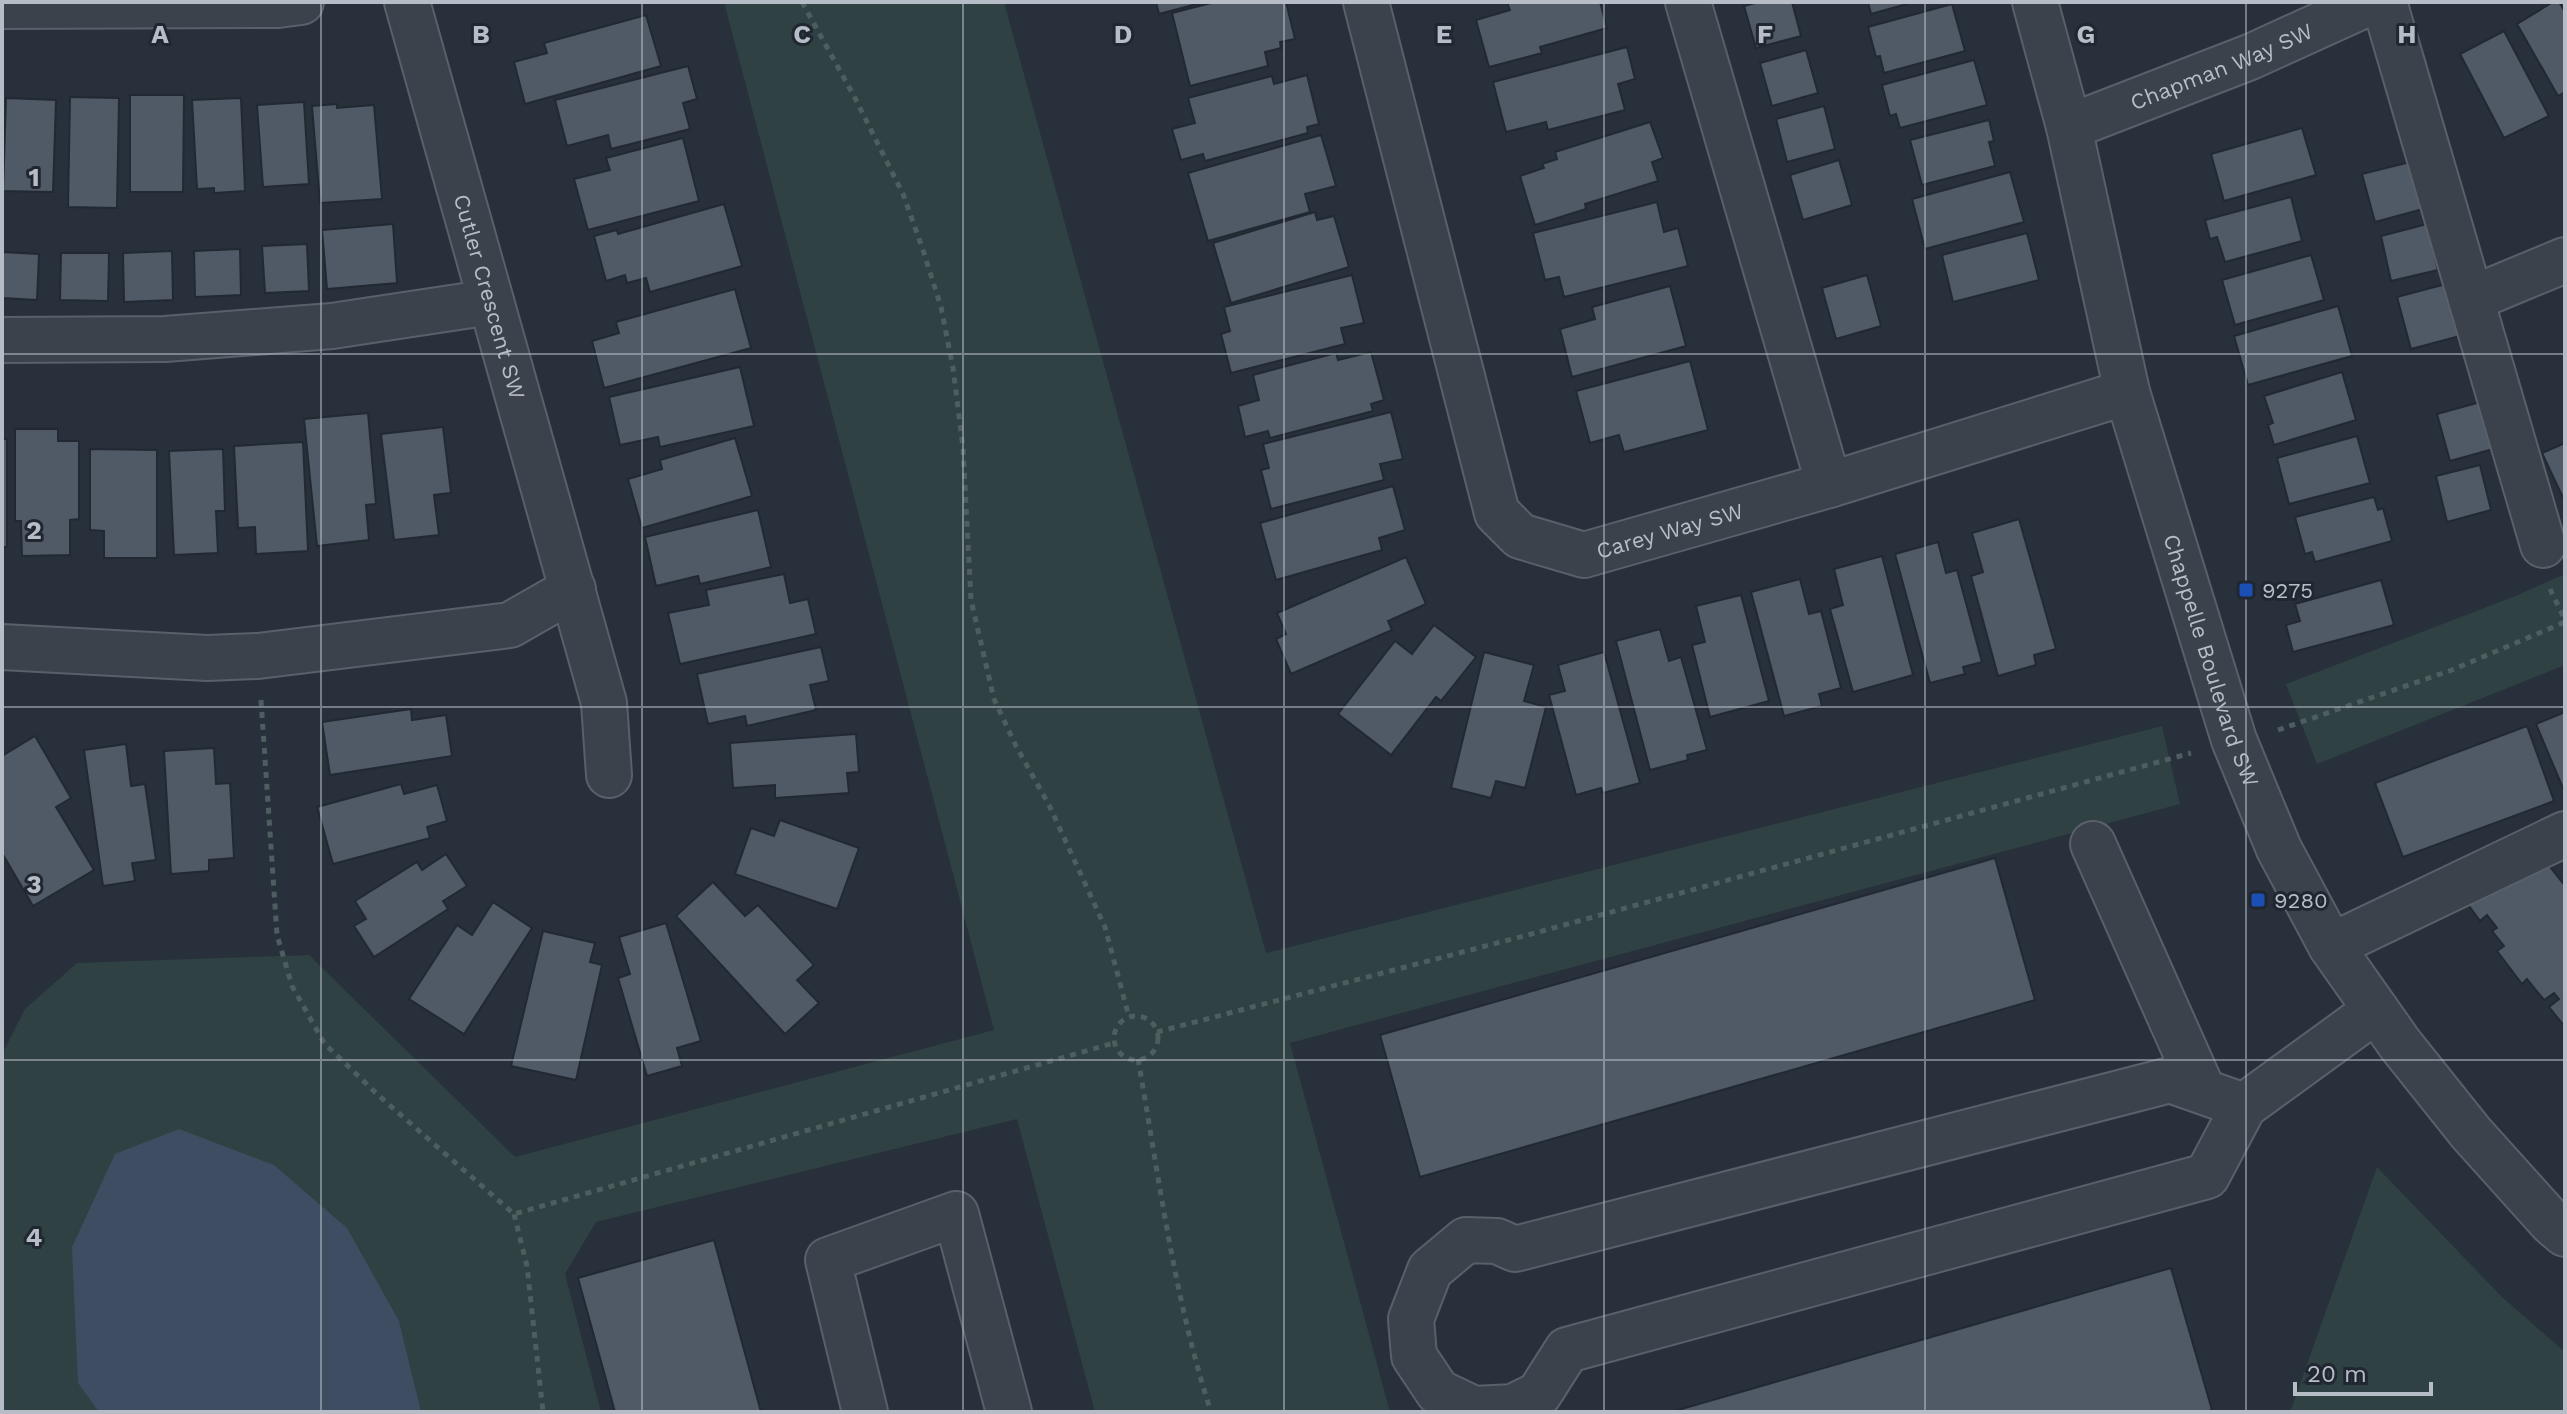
<svg xmlns="http://www.w3.org/2000/svg" width="2567" height="1414" viewBox="0 0 2567 1414" font-family="'Work Sans',sans-serif">
<rect width="100%" height="100%" fill="#27303b"/>
<g fill="#2f4142">
<path d="M724 2H1004L1266 953 2162 726 2180 804 1290 1043 1390 1412H1095L1017 1119 596 1222 565 1274 601 1412H2V1054L25 1009 77 963 309 955 515 1157 994 1030Z"/>
<path d="M2565 574V665L2317 764 2286 684 2513 597Z"/>
<path d="M2377 1167 2501 1296 2565 1352V1412H2290Z"/>
</g>
<path fill="#3f4d62" d="M179 1129 274 1165 347 1228 399 1321 421 1412H99L78 1383 72 1247 115 1154Z"/>
<g fill="#505a67" stroke="#222933" stroke-width="2">
<path d="M1156 2H1204L1159 14Z"/>
<path d="M1215 2H1286L1295 39 1280 42 1281 48 1265 52 1268 66 1190 86 1172 13Z"/>
<path d="M1507 2H1600L1607 28 1540 47 1542 53 1489 67 1476 20 1510 10Z"/>
<path d="M1759 2H1792L1801 36 1756 48 1744 6Z"/>
<path d="M1868 2H1914L1871 14Z"/>
<path d="M2553 2H2559L2565 12V92L2558 96 2517 24Z"/>
<path d="M1952 4 1965 51 1884 73 1880 56 1876 57 1868 27Z"/>
<path d="M646 15 661 66 525 104 514 62 547 53 544 43Z"/>
<path d="M2504 31 2549 116 2504 138 2460 54Z"/>
<path d="M1627 47 1635 79 1618 84 1625 110 1548 130 1546 122 1506 132 1493 82Z"/>
<path d="M1806 50 1818 93 1772 106 1760 63Z"/>
<path d="M1974 60 1987 105 1900 128 1896 114 1890 116 1882 85Z"/>
<path d="M688 66 697 99 683 103 690 129 611 149 608 135 567 146 555 100Z"/>
<path d="M1307 75 1319 124 1307 127 1308 133 1205 161 1203 154 1181 160 1172 129 1195 123 1188 98 1272 76 1274 84Z"/>
<path d="M130 95H184L183 192H130Z"/>
<path d="M70 97 119 98 117 208 68 207Z"/>
<path d="M6 98 56 100 53 192 3 191Z"/>
<path d="M241 98 245 191 214 193V188L197 189 192 100Z"/>
<path d="M304 102 309 184 263 187 257 105Z"/>
<path d="M337 104V108L374 105 382 199 320 203 312 106Z"/>
<path d="M1824 106 1835 149 1787 162 1776 119Z"/>
<path d="M1989 120 1994 141 1989 142 1995 166 1922 185 1910 140Z"/>
<path d="M1650 122 1663 158 1652 162 1658 181 1585 204 1586 209 1535 225 1520 176 1544 168 1542 164 1557 159 1555 152Z"/>
<path d="M2302 128 2316 175 2224 201 2211 154Z"/>
<path d="M1321 135 1336 186 1305 194 1310 212 1208 241 1188 173Z"/>
<path d="M683 138 699 201 588 230 574 179 610 170 606 158Z"/>
<path d="M1839 160 1852 205 1803 220 1790 175Z"/>
<path d="M2410 162 2423 209 2375 222 2362 174Z"/>
<path d="M2010 172 2024 222 1925 249 1912 199Z"/>
<path d="M2291 197 2302 241 2225 262 2217 237 2210 239 2205 220Z"/>
<path d="M1657 202 1664 232 1678 228 1688 266 1564 297 1559 277 1545 280 1533 233Z"/>
<path d="M724 204 742 266 650 292 646 278 627 283 625 275 606 281 594 236 617 230 618 234Z"/>
<path d="M1315 212 1317 220 1334 216 1349 267 1231 303 1213 243Z"/>
<path d="M393 224 397 283 327 289 322 230Z"/>
<path d="M2427 224 2438 270 2391 281 2381 236Z"/>
<path d="M2027 233 2039 280 1953 302 1942 255Z"/>
<path d="M307 244 309 291 265 293 262 246Z"/>
<path d="M240 249 241 295 195 297 194 251Z"/>
<path d="M172 251 173 300 124 302 123 253Z"/>
<path d="M2 252 39 254 37 300 2 298Z"/>
<path d="M61 253H109L108 301 60 300Z"/>
<path d="M2311 255 2324 300 2235 325 2222 280Z"/>
<path d="M1352 275 1364 323 1341 328 1345 344 1231 373 1221 334 1230 331 1224 307Z"/>
<path d="M1867 275 1881 326 1836 339 1822 288Z"/>
<path d="M2446 284 2460 336 2411 349 2397 297Z"/>
<path d="M1670 286 1686 346 1572 377 1560 329 1595 319 1592 307Z"/>
<path d="M735 289 751 348 604 388 592 341 619 333 616 322Z"/>
<path d="M2338 306 2352 356 2248 385 2234 336Z"/>
<path d="M1371 352 1384 400 1371 404 1373 411 1270 438 1268 431 1245 437 1238 406 1259 400 1253 375 1336 353 1338 360Z"/>
<path d="M1690 361 1708 430 1624 452 1619 435 1590 443 1576 391Z"/>
<path d="M740 367 754 426 660 447 658 437 620 445 609 397Z"/>
<path d="M2342 372 2356 420 2274 445 2268 425 2273 423 2264 396Z"/>
<path d="M2484 401 2497 448 2450 461 2437 414Z"/>
<path d="M1391 412 1403 459 1380 464 1384 480 1271 509 1261 470 1269 468 1263 444Z"/>
<path d="M368 413 376 504 366 505 369 540 317 546 304 419Z"/>
<path d="M443 427 451 493 434 495 439 535 394 540 381 434Z"/>
<path d="M15 429H58V441H79V519L70 520V555L22 556 21 521H15Z"/>
<path d="M2357 436 2370 483 2289 504 2277 458Z"/>
<path d="M735 438 752 496 642 528 628 479 662 469 660 460Z"/>
<rect x="2" y="439" width="5" height="108"/>
<path d="M303 442 308 551 256 554 255 527 238 528 234 446Z"/>
<path d="M2565 443V502L2542 453Z"/>
<path d="M90 449 157 450V558H104V531L90 530Z"/>
<path d="M223 449 225 511H216L218 553 174 555 169 451Z"/>
<path d="M2480 465 2491 510 2447 522 2436 476Z"/>
<path d="M1393 486 1405 530 1379 538 1382 550 1276 580 1260 523Z"/>
<path d="M2374 497 2378 510 2383 508 2392 541 2315 562 2312 552 2305 554 2295 517Z"/>
<path d="M758 510 771 567 700 584 698 576 656 586 645 537Z"/>
<path d="M2019 519 2056 649 2034 655 2036 665 1998 676 1971 576 1983 572 1972 533Z"/>
<path d="M1938 542 1946 573 1957 570 1982 662 1963 667 1965 674 1930 683 1895 554Z"/>
<path d="M1882 556 1913 675 1853 692 1830 609 1843 605 1834 569Z"/>
<path d="M1406 557 1426 604 1388 621 1392 630 1291 674 1276 639 1286 634 1277 613Z"/>
<path d="M784 574 790 603 808 599 816 634 680 664 668 613 709 605 706 590Z"/>
<path d="M1800 579 1809 614 1821 611 1841 688 1819 694 1822 706 1784 716 1751 592Z"/>
<path d="M2381 580 2394 625 2293 652 2286 625 2300 621 2295 604Z"/>
<path d="M1741 595 1769 701 1710 717 1692 645 1705 642 1696 606Z"/>
<path d="M1434 625 1476 657 1441 701 1436 697 1391 755 1338 714 1395 641 1412 654Z"/>
<path d="M1660 629 1669 661 1681 657 1707 750 1687 755 1688 760 1650 770 1616 641Z"/>
<path d="M821 647 829 681 810 685 816 710 747 726 745 716 708 724 697 674Z"/>
<path d="M1484 652 1534 665 1524 701 1546 707 1525 788 1496 781 1491 798 1451 788Z"/>
<path d="M1604 652 1640 783 1603 793 1601 788 1576 795 1549 695 1565 691 1558 665Z"/>
<path d="M411 709 412 720 446 715 452 756 330 775 322 722Z"/>
<path d="M2565 712V793L2536 724Z"/>
<path d="M2527 726 2554 801 2403 857 2375 783Z"/>
<path d="M856 734 859 772 847 773 849 793 775 798V785L733 788 730 743Z"/>
<path d="M35 736 71 798 56 807 94 870 33 906 2 853V756Z"/>
<path d="M126 744 131 786 145 784 156 860 132 863 135 881 103 886 84 750Z"/>
<path d="M214 748 216 784 230 783 234 858 209 860V871L171 874 164 751Z"/>
<path d="M401 784 404 794 437 785 447 821 427 827 430 838 333 864 317 807Z"/>
<path d="M780 820 859 848 837 909 735 874 751 828 774 836Z"/>
<path d="M2537 850 2565 886V1027L2549 1007 2559 999 2554 993 2544 1000 2527 979 2522 984 2497 951 2504 946 2492 931 2497 928 2487 915 2480 921 2467 903Z"/>
<path d="M446 854 467 886 443 901 448 909 374 957 354 926 366 919 355 901 417 862 422 870Z"/>
<path d="M1995 858 2035 1000 1420 1177 1380 1035Z"/>
<path d="M713 882 745 916 758 905 814 965 797 980 819 1003 785 1034 676 916Z"/>
<path d="M493 902 532 928 464 1034 409 999 457 925 472 935Z"/>
<path d="M666 923 701 1041 677 1048 682 1066 647 1076 618 978 630 974 619 937Z"/>
<path d="M543 931 595 943 590 962 602 965 576 1080 511 1066Z"/>
<path d="M714 1240 761 1412H615L578 1278Z"/>
<path d="M2171 1268 2212 1410 2205 1412H1671Z"/>
</g>
<g fill="none" stroke-linecap="round" stroke-linejoin="round">
<g stroke="#59606a" stroke-width="48">
<g id="minor">
<path id="s1" d="M407 2 604 703 609 775"/>
<path id="s2" d="M1366 2 1497 513 1520 536 1584 555 1829 485 2127 392"/>
<path d="M1688 2 1829 485"/>
<path id="s3" d="M2035 2 2069 127 2127 392 2234 740 2279 849 2331 946 2400 1044 2471 1133 2552 1223 2565 1234"/>
<path d="M2384 2 2543 545"/>
<path d="M2 6 278 5 301 2"/>
<path id="s4" d="M2069 127 2250 57 2371 2"/>
<path d="M2471 299 2565 260"/>
<path d="M2 340 165 339 332 326 491 302"/>
<path d="M2 647 207 658 258 656 510 625 573 589"/>
<path d="M2093 844 2203 1091"/>
<path d="M2331 946 2565 834"/>
<path d="M2244 1106 2207 1176 1567 1350 1539 1394 1513 1407 1474 1409 1438 1392 1414 1356 1411 1319 1430 1270 1466 1240 1497 1241 1515 1249 2170 1080 2244 1106 2376 1010"/>
<path d="M865 1412 828 1260 956 1214 1009 1412"/>
</g>
</g>
<g stroke="#4e5e60" stroke-width="5" stroke-dasharray="6 6" stroke-linecap="butt">
<path d="M802 2 855 98 903 194 923 250 941 307 953 368 963 448 971 600 994 699 1016 746 1049 805 1105 927 1129 1017"/>
<path d="M2550 589 2565 620"/>
<path d="M261 700 277 935 292 986 324 1043 378 1095 514 1214 1114 1043"/>
<path d="M2278 730 2452 670 2565 622"/>
<circle cx="1136" cy="1038" r="22"/>
<path d="M1157 1032 1524 936 2191 753"/>
<path d="M1138 1059C1159 1177 1174 1298 1211 1412"/>
<path d="M514 1214 527 1266 543 1412"/>
</g>
<use href="#minor" stroke="#3b424c" stroke-width="44"/>
</g>
<path fill="none" stroke="#b7bdc7" stroke-width="2" stroke-opacity="0.55" d="M321 2V1412M642 2V1412M963 2V1412M1284 2V1412M1604 2V1412M1925 2V1412M2246 2V1412M2 354H2565M2 707H2565M2 1060H2565"/>
<g fill="#1a4fb4" stroke="#202731" stroke-width="3">
<rect x="2238" y="582" width="16" height="16" rx="4"/>
<rect x="2250" y="892" width="16" height="16" rx="4"/>
</g>
<g text-anchor="middle" dominant-baseline="central" stroke-width="6" stroke-linejoin="round" paint-order="stroke">
<g font-size="22" fill="#b7bdc7" stroke="#202731">
<text stroke="none"><textPath href="#s4" startOffset="164">Chapman Way SW</textPath></text>
<text stroke="none"><textPath href="#s1" startOffset="306">Cutler Crescent SW</textPath></text>
<text stroke="none"><textPath href="#s2" startOffset="716">Carey Way SW</textPath></text>
<text stroke="none"><textPath href="#s3" startOffset="682">Chappelle Boulevard SW</textPath></text>
</g>
<g font-size="22" fill="#b7bdc7" stroke="#202731" text-anchor="start">
<text x="2262" y="590">9275</text>
<text x="2274" y="900">9280</text>
</g>
</g>
<g font-size="26" text-anchor="middle" font-weight="bold" fill="#b7bdc7" stroke="#202731" stroke-width="6" stroke-linejoin="round" paint-order="stroke">
<text x="160" y="43">A</text>
<text x="481" y="43">B</text>
<text x="802" y="43">C</text>
<text x="1123" y="43">D</text>
<text x="1444" y="43">E</text>
<text x="1765" y="43">F</text>
<text x="2086" y="43">G</text>
<text x="2407" y="43">H</text>
<text x="34" y="186">1</text>
<text x="34" y="539">2</text>
<text x="34" y="893">3</text>
<text x="34" y="1246">4</text>
</g>
<rect width="2567" height="1414" fill="none" stroke="#b7bdc7" stroke-width="8"/>
<path d="M2295 1382v12h136v-12" fill="none" stroke="#b7bdc7" stroke-width="4"/>
<text x="2307" y="1382" font-size="24" fill="#b7bdc7" stroke="#202731" stroke-width="6" paint-order="stroke">20 m</text>
</svg>
